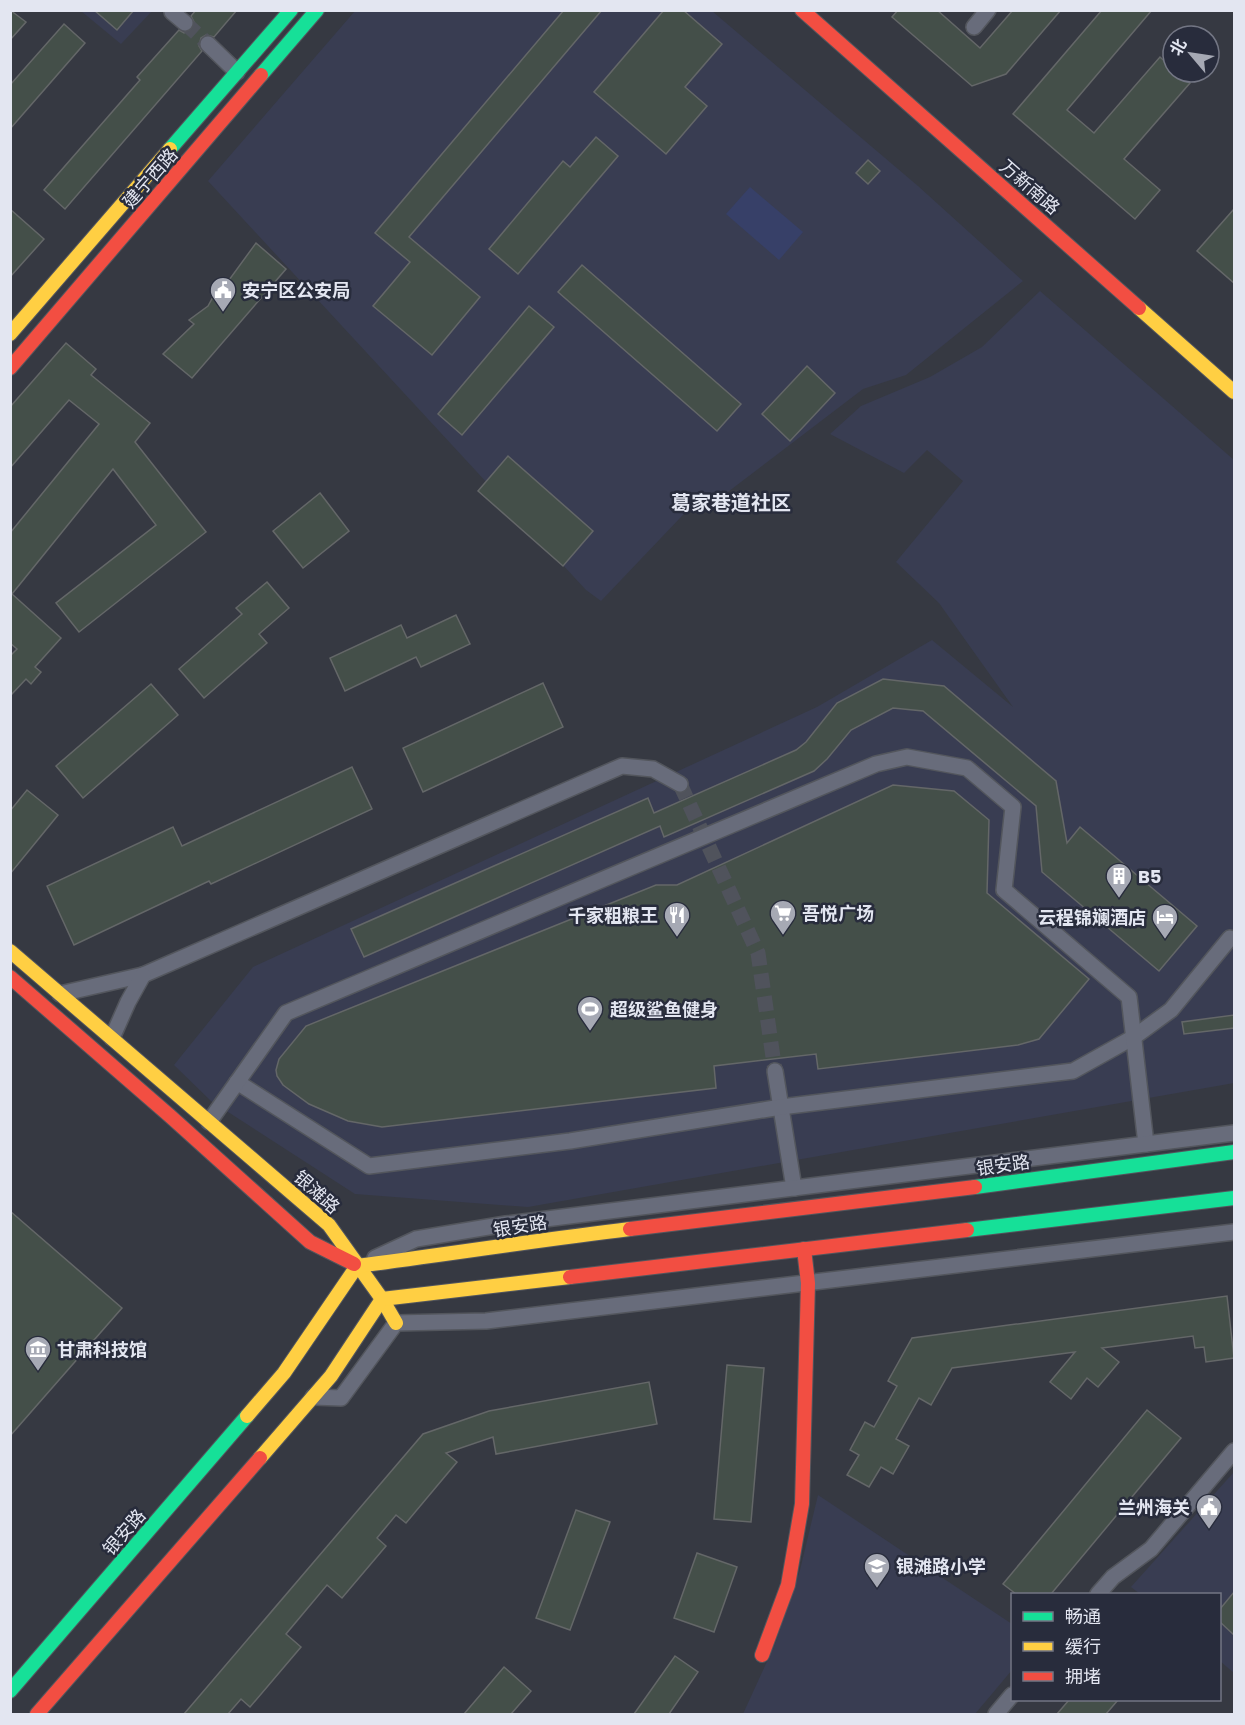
<svg xmlns="http://www.w3.org/2000/svg" width="1245" height="1725" viewBox="0 0 1245 1725" font-family="Poppins,'Noto Sans SC',sans-serif">
<rect width="100%" height="100%" fill="#363942"/>
<g fill="#393d52">
<path d="M81 11H152L121 44Z"/>
<path d="M355 11H712L918 186 1023 281 906 375 863 389 716 501 700 497 601 601 586 590 208 181Z"/>
<path d="M1040 291 1234 460V1083L528 1207 355 1194 211 1101 174 1065 253 967 817 707 932 640 1013 707 939 603 896 562 963 481 927 450 904 473 830 434 861 406 930 377 982 347Z"/>
<path d="M1234 1472V1673L1220 1661V1594H1140L1131 1587Z"/>
<path d="M818 1495 1012 1624V1670L975 1714H743L775 1644 800 1570Z"/>
</g>
<path fill="#374068" d="M750 187 803 232 779 260 726 214Z"/>
<g fill="#444f49" stroke="#646768" stroke-width="1.5">
<path d="M10 10 26 22 10 40Z"/>
<path d="M94 10H134L117 30Z"/>
<path d="M196 10H237L214 37 206 35 201 38 199 46 202 51 65 209 44 190 140 80 137 77 179 30 184 33 192 30 195 24 191 16Z"/>
<path d="M564 10H602L409 237 480 297 432 355 373 306 410 262 375 233Z"/>
<path d="M664 10H683L722 44 685 87 707 106 666 154 594 92Z"/>
<path d="M898 10H937L980 48 1013 10H1061L1006 74 972 86 892 17Z"/>
<path d="M1102 10H1152L1067 110 1094 133 1160 57 1173 69V72H1177L1190 83 1124 159 1160 190 1135 219 1013 114Z"/>
<path d="M64 24 85 43 10 129V85Z"/>
<path d="M596 137 618 156 518 274 489 249 563 161 570 167Z"/>
<path d="M868 160 880 171 868 184 856 173Z"/>
<path d="M10 209 44 239 10 277Z"/>
<path d="M1234 209V283L1197 251Z"/>
<path d="M256 243 286 269 192 378 163 354 194 324 189 320 208 306 220 284 224 287Z"/>
<path d="M582 265 741 404 717 431 558 292Z"/>
<path d="M529 306 554 327 462 435 438 414Z"/>
<path d="M66 343 96 369 91 375 150 423 135 442 206 532 79 632 56 603 156 525 113 469 12 594 61 638 35 667 41 672 31 684 26 679 10 696V656L17 649 10 643V533L99 424 69 400 10 468V407Z"/>
<path d="M807 366 835 393 790 441 762 414Z"/>
<path d="M508 456 593 531 563 566 478 491Z"/>
<path d="M320 493 349 531 303 568 273 531Z"/>
<path d="M267 582 289 608 259 634 267 643 204 698 179 669 242 614 236 608Z"/>
<path d="M456 615 470 644 421 667 416 657 345 691 330 658 401 625 407 638Z"/>
<path d="M883 679 944 686 1056 781 1067 843 1080 827 1197 926 1159 971 1042 872 1036 806 923 711 893 708 851 730 827 759 814 771 664 837 660 826 364 957 351 929 648 798 654 813 796 750 806 742 837 703Z"/>
<path d="M543 683 563 727 423 792 403 748Z"/>
<path d="M151 684 178 715 83 798 56 766Z"/>
<path d="M352 767 372 809 211 884 209 881 74 945 47 886 173 827 182 846Z"/>
<path d="M893 785 954 791 989 820 987 893 1089 979 1039 1039 1018 1045 818 1069 816 1054 714 1066 716 1088 382 1127 348 1121 309 1104 283 1085 277 1076 276 1070 279 1059 306 1026 656 885H677Z"/>
<path d="M27 790 58 815 10 874V811Z"/>
<path d="M1234 1015V1028L1184 1034 1182 1022Z"/>
<path d="M10 1211 122 1308 10 1436Z"/>
<path d="M1227 1296 1234 1358 1206 1362 1204 1347 1195 1348 1193 1336 1102 1348 1119 1362 1098 1387 1087 1378 1071 1399 1050 1382 1075 1352 952 1368 931 1405 919 1398 896 1439 909 1446 893 1474 881 1467 869 1487 847 1475 859 1455 850 1450 865 1422 874 1427 897 1386 888 1381 912 1338Z"/>
<path d="M727 1365 764 1368 751 1522 714 1519Z"/>
<path d="M649 1382 657 1424 496 1454 493 1437 446 1453 457 1462 406 1523 396 1515 377 1538 386 1546 342 1598 327 1585 286 1634 301 1647 250 1707 241 1699 228 1714H184L423 1434 489 1411Z"/>
<path d="M1147 1410 1181 1438 1051 1594H1016L1003 1584Z"/>
<path d="M576 1510 610 1522 570 1630 536 1618Z"/>
<path d="M697 1553 737 1567 714 1632 674 1618Z"/>
<path d="M1234 1592V1635L1220 1622V1609Z"/>
<path d="M675 1656 698 1672 669 1714H634Z"/>
<path d="M504 1667 531 1691 511 1714H464Z"/>
<path d="M1069 1700H1118L1106 1714H1057Z"/>
</g>
<g fill="none" stroke-linecap="round" stroke-linejoin="round">
<g stroke="#50535c" stroke-width="15" stroke-dasharray="15 8" stroke-linecap="butt">
<path d="M185 23 208 44"/>
<path d="M680 784 758 953 775 1071"/>
</g>
<g stroke="#53565d" stroke-width="18">
<g id="street">
<path d="M172 12 185 23"/>
<path d="M974 27 988 10"/>
<path d="M208 44 237 72"/>
<path d="M60 994 143 975 622 766 653 769 680 784"/>
<path d="M112 1038 128 1002 143 975"/>
<path d="M775 1071 794 1188"/>
<path d="M237 1082 369 1166 570 1141 781 1107 1073 1071 1134 1037 1171 1010 1230 938"/>
<path d="M209 1122 286 1013 876 764 907 757 967 768 1013 807 1004 890 1129 997 1146 1144"/>
<path d="M375 1258 416 1239 506 1224 1234 1133"/>
<path d="M313 1397 341 1398 396 1323 486 1321 1234 1232"/>
<path d="M1098 1594 1113 1577 1151 1549 1234 1451"/>
<path d="M996 1714 1012 1695"/>
</g>
</g>
<g stroke="#53565d" stroke-width="16">
<g id="fast">
<path d="M261 75 317 10"/>
<path d="M170 149 291 10"/>
<path d="M975 1187 1234 1152"/>
<path d="M967 1230 1234 1198"/>
<path d="M10 1691 247 1416"/>
</g>
</g>
<g stroke="#53565d" stroke-width="16">
<g id="slow">
<path d="M1139 308 1234 392"/>
<path d="M10 334 170 149"/>
<path d="M10 951 329 1225 382 1299 396 1323"/>
<path d="M247 1416 284 1373 357 1266C448 1254 539 1240 630 1229"/>
<path d="M260 1458 331 1376 382 1299 570 1277"/>
</g>
</g>
<g stroke="#53565d" stroke-width="16">
<g id="jam">
<path d="M802 10 1139 308"/>
<path d="M10 368 261 75"/>
<path d="M10 977 170 1116 310 1242 354 1264"/>
<path d="M630 1229 975 1187"/>
<path d="M570 1277 967 1230"/>
<path d="M762 1655 788 1585 802 1504 808 1283 804 1249"/>
<path d="M37 1714 260 1458"/>
</g>
</g>
<use href="#street" stroke="#686c7b" stroke-width="15"/>
<use href="#fast" stroke="#16e098" stroke-width="14"/>
<use href="#slow" stroke="#ffcf43" stroke-width="14"/>
<use href="#jam" stroke="#f24e42" stroke-width="14"/>
</g>
<defs>
<g id="civic-pin" transform="scale(1.35)"><path d="M0 17L-7.5 6A9.5 9.5 0 1 1 7.5 6Z" fill="#a6a9b4" stroke="#282c3c"/><path d="M-.6-6.5H3V-4.5H.6V-3L4-1V1h2V6H-6V1h2V-1L-.6-3ZM-1.2 2.5V6h2.4V2.5Z" fill="#fff"/></g>
<g id="building-pin" transform="scale(1.35)"><path d="M0 17L-7.5 6A9.5 9.5 0 1 1 7.5 6Z" fill="#a6a9b4" stroke="#282c3c"/><path d="M-4-6H4V6H1V3H-1V6H-4ZM-2.5-4.3h1.7v1.8h-1.7ZM.8-4.3h1.7v1.8H.8ZM-2.5-1h1.7V.8h-1.7ZM.8-1h1.7V.8H.8Z" fill="#fff"/></g>
<g id="supermarket-pin" transform="scale(1.35)"><path d="M0 17L-7.5 6A9.5 9.5 0 1 1 7.5 6Z" fill="#a6a9b4" stroke="#282c3c"/><path d="M-6-5.5h2.5l.6 2H6L4.5 2H-2.5L-4.4-4H-6ZM-1.5 3.2a1.3 1.3 0 1 0 .1 0ZM3 3.2a1.3 1.3 0 1 0 .1 0Z" fill="#fff"/></g>
<g id="restaurant-pin" transform="scale(1.35)"><path d="M0 17L-7.5 6A9.5 9.5 0 1 1 7.5 6Z" fill="#a6a9b4" stroke="#282c3c"/><path d="M-5-6h1v4h1v-4h1v4h1v-4h1v5L-1.5 .5V6h-2V.5L-5-1ZM5-6V6H3V1.5H1.5Q1.5-4 5-6Z" fill="#fff"/></g>
<g id="hotel-pin" transform="scale(1.35)"><path d="M0 17L-7.5 6A9.5 9.5 0 1 1 7.5 6Z" fill="#a6a9b4" stroke="#282c3c"/><path d="M-6-4.5h1.5V1H6V5H4.5V3h-9V5H-6ZM-4 0a1.8 1.8 0 1 1 3.6 0ZM.5 0V-2.5h3Q6-2.5 6 0Z" fill="#fff"/></g>
<g id="stadium-pin" transform="scale(1.35)"><path d="M0 17L-7.5 6A9.5 9.5 0 1 1 7.5 6Z" fill="#a6a9b4" stroke="#282c3c"/><path d="M0-5a6.5 5 0 1 0 0 10a6.5 5 0 1 0 0-10ZM-3.5-1.8h7v3.6h-7Z" fill="#fff"/></g>
<g id="museum-pin" transform="scale(1.35)"><path d="M0 17L-7.5 6A9.5 9.5 0 1 1 7.5 6Z" fill="#a6a9b4" stroke="#282c3c"/><path d="M0-6L6-3V-2H-6V-3ZM-5-1h2V3h-2ZM-1-1h2V3h-2ZM3-1h2V3H3ZM-6 4H6V6H-6Z" fill="#fff"/></g>
<g id="school-pin" transform="scale(1.35)"><path d="M0 17L-7.5 6A9.5 9.5 0 1 1 7.5 6Z" fill="#a6a9b4" stroke="#282c3c"/><path d="M0-5L7-2L0 1L-7-2ZM-4 1L0 2.5L4 1V4Q0 6-4 4Z" fill="#fff"/></g>
</defs>
<g fill-rule="evenodd">
<use href="#civic-pin" x="223" y="290"/>
<use href="#building-pin" x="1119" y="876"/>
<use href="#supermarket-pin" x="783" y="913"/>
<use href="#restaurant-pin" x="677" y="915"/>
<use href="#hotel-pin" x="1165" y="917"/>
<use href="#stadium-pin" x="590" y="1009"/>
<use href="#museum-pin" x="38" y="1349"/>
<use href="#civic-pin" x="1209" y="1507"/>
<use href="#school-pin" x="877" y="1566"/>
</g>
<g text-anchor="middle" dominant-baseline="central" stroke-width="5" stroke-linejoin="round" paint-order="stroke">
<g font-size="18" fill="#e3e6f1" stroke="#282c3c">
<text transform="translate(150 178) rotate(-49)">建宁西路</text>
<text transform="translate(1030 187) rotate(41)">万新南路</text>
<text transform="translate(1003 1165) rotate(-8)">银安路</text>
<text transform="translate(317 1192) rotate(42)">银滩路</text>
<text transform="translate(520 1226) rotate(-9)">银安路</text>
<text transform="translate(124 1532) rotate(-49)">银安路</text>
</g>
<g font-size="18" font-weight="bold" fill="#e3e6f1" stroke="#282c3c" text-anchor="start">
<text x="242" y="290">安宁区公安局</text>
<text x="1138" y="876">B5</text>
<text x="802" y="913">吾悦广场</text>
<text x="658" y="915" text-anchor="end">千家粗粮王</text>
<text x="1146" y="917" text-anchor="end">云程锦斓酒店</text>
<text x="610" y="1009">超级鲨鱼健身</text>
<text x="57" y="1349">甘肃科技馆</text>
<text x="1190" y="1507" text-anchor="end">兰州海关</text>
<text x="896" y="1566">银滩路小学</text>
</g>
<g font-size="20" font-weight="bold" fill="#e3e6f1" stroke="#282c3c">
<text x="731" y="503">葛家巷道社区</text>
</g>
</g>
<rect width="1245" height="1725" fill="none" stroke="#e3e6f1" stroke-width="24"/>
<rect x="1011" y="1593" width="210" height="108" fill="#282c3c" stroke="#737684" stroke-width="1.5"/>
<rect x="1023" y="1612" width="30" height="9" fill="#16e098" stroke="#737684" stroke-width="1.5"/>
<text x="1065" y="1623" font-size="18" fill="#e3e6f1">畅通</text>
<rect x="1023" y="1642" width="30" height="9" fill="#ffcf43" stroke="#737684" stroke-width="1.5"/>
<text x="1065" y="1653" font-size="18" fill="#e3e6f1">缓行</text>
<rect x="1023" y="1672" width="30" height="9" fill="#f24e42" stroke="#737684" stroke-width="1.5"/>
<text x="1065" y="1683" font-size="18" fill="#e3e6f1">拥堵</text>
<g transform="translate(1191 54) rotate(299)"><circle r="28" fill="#282c3c" stroke="#737684" stroke-width="1.5"/>
<path d="M0-4.5L10 22L0 15L-10 22Z" fill="#a6a9b4"/>
<text y="-9" font-size="16" font-weight="bold" text-anchor="middle" fill="#e3e6f1">北</text>
</g>
</svg>
